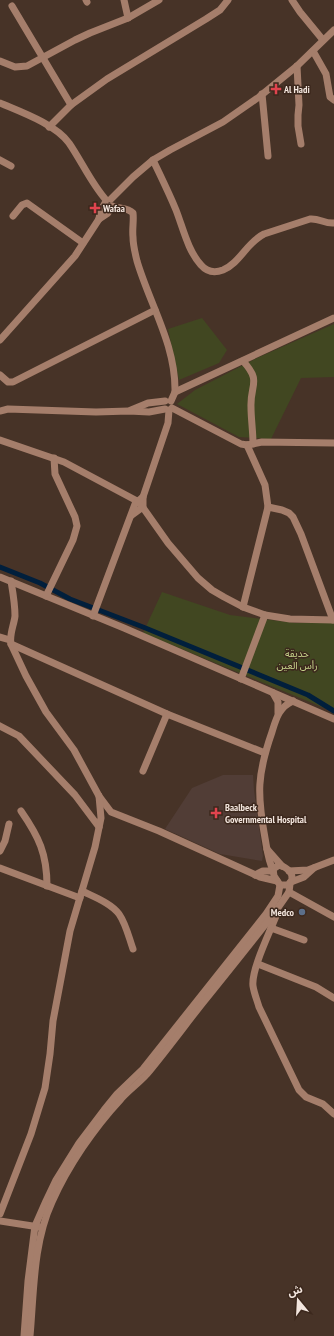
<svg xmlns="http://www.w3.org/2000/svg" width="334" height="1336" viewBox="0 0 334 1336" font-family="'PT Sans Narrow','Noto Sans Arabic',sans-serif">
<rect width="100%" height="100%" fill="#473327"/>
<path fill="#513d36" d="M223 775H253L254 790 263 856 262 861 220 854 165 829 192 788Z"/>
<g fill="#414721">
<path d="M202 318 227 350 219 363 179 380 168 329Z"/>
<path d="M334 324V377L301 378 271 439 239 437 177 404 195 390 257 358Z"/>
<path d="M162 592 230 615 296 623 334 622V712L143 633Z"/>
</g>
<g fill="none" stroke-linecap="round" stroke-linejoin="round">
<path stroke="#011f3c" stroke-width="5" d="M0 567 40 583 70 599 143 627 308 695 334 711"/>
<g stroke="#a57e6b" stroke-width="7">
<path d="M86 0 87 2"/>
<path d="M124 0 128 18"/>
<path d="M292 0 300 12 323 40"/>
<path d="M12 6 71 105"/>
<path d="M313 51 326 74 330 97 334 100"/>
<path d="M0 61 15 67 27 66 75 40 90 33 128 18 159 0"/>
<path d="M297 66 299 105 298 115V126L301 144"/>
<path d="M262 94 268 156"/>
<path d="M0 103C21 112 55 124 69 143 82 162 91 183 106 200"/>
<path d="M49 127 71 105 107 79 206 19 220 10 228 0"/>
<path d="M0 160 11 166"/>
<path d="M153 160C161 177 169 193 176 210 183 228 188 251 201 265 207 272 215 273 223 270 240 263 247 242 264 234L310 219C319 218 325 224 334 223"/>
<path d="M111 199 133 177 153 160 170 150 223 122 259 97 297 66 334 30"/>
<path d="M112 206C119 209 127 207 133 213 134 221 132 229 133 237 133 245 135 253 137 261 150 305 176 345 175 392"/>
<path d="M13 216 22 205 27 203 83 243"/>
<path d="M99 219 108 213 110 207"/>
<path d="M0 340 75 256 99 219 100 212 105 203"/>
<path d="M243 361C262 382 250 384 251 407 251 419 253 431 253 444"/>
<path d="M0 375 8 382H13L155 310"/>
<path d="M171 401 175 392 334 318"/>
<path d="M172 408 241 444 247 445 262 442 334 443"/>
<path d="M131 410 148 403 165 401"/>
<path d="M0 411 8 409 96 412 129 411 149 412 165 409"/>
<path d="M0 440 64 462 139 502 168 543 198 578 212 590 224 597 243 607 265 615 290 619 334 620"/>
<path d="M268 507 282 510 289 513 293 517 301 534 333 620"/>
<path d="M132 515 143 507V497L168 423 169 410"/>
<path d="M0 577 124 628 334 719"/>
<path d="M11 581C13 593 15 604 15 616 14 625 9 635 11 644L26 676 46 712 74 750 99 796 111 812 159 831 260 877 277 881"/>
<path d="M46 596 73 540 77 526 75 517 55 474 54 458"/>
<path d="M243 607 268 507 265 485 247 445"/>
<path d="M93 616 135 504 143 497"/>
<path d="M0 637 10 640"/>
<path d="M11 644 167 714 265 753"/>
<path d="M241 679 265 615"/>
<path d="M273 693 278 702V713"/>
<path d="M0 726 19 736 75 795 99 827"/>
<path d="M143 771 167 714"/>
<path d="M21 811C39 837 47 854 47 886"/>
<path d="M267 849 282 866"/>
<path d="M0 851 5 841 9 824"/>
<path d="M279 865C286 867 293 872 292 880L288 885H280L274 876 273 869Z"/>
<path d="M0 868 80 898"/>
<path d="M273 870C268 860 267 849 265 838 257 794 257 775 272 732 276 719 279 707 293 701"/>
<path d="M289 871 308 870 334 860"/>
<path d="M255 875 263 871H273"/>
<path d="M291 882 304 877 314 868"/>
<path d="M82 891C94 897 111 903 119 914 126 924 129 938 133 949"/>
<path d="M289 892 334 917"/>
<path d="M276 916C270 932 251 970 253 986 254 993 257 1000 259 1007L299 1090 306 1097 323 1104 334 1114"/>
<path d="M271 928 304 940"/>
<path d="M258 964 316 987 334 998"/>
<path d="M0 1214 31 1134 45 1088 50 1054 53 1021 70 931 95 847 101 818 99 796"/>
<path d="M0 1221 39 1227"/>
<path d="M24 1336 28 1281 35 1226 46 1201 56 1180 79 1143 104 1110 117 1094 143 1069 266 914 278 896 280 885"/>
<path d="M30 1336C34 1292 33 1243 52 1202 68 1166 94 1128 121 1099 129 1090 139 1083 147 1074 166 1051 183 1028 201 1005 226 974 251 943 275 912L289 892 290 884"/>
</g>
</g>
<g fill="#e0444e" stroke="#3c281d" stroke-width="1.5">
<path d="M274 83h4v4h4v4h-4v4h-4v-4h-4v-4h4z"/>
<path d="M93 202h4v4h4v4h-4v4h-4v-4h-4v-4h4z"/>
<path d="M214 807h4v4h4v4h-4v4h-4v-4h-4v-4h4z"/>
</g>
<circle fill="#5c6f8a" stroke="#3c281d" stroke-width="1.5" cx="302" cy="912" r="4"/>
<g text-anchor="middle" dominant-baseline="central" stroke-width="3" stroke-linejoin="round" paint-order="stroke">
<g font-size="10" font-weight="bold" fill="#f3e6de" stroke="#3c281d" text-anchor="start">
<text x="284" y="89">Al Hadi</text>
<text x="103" y="208">Wafaa</text>
<text x="225" y="807">Baalbeck<tspan x="225" dy="12">Governmental Hospital</tspan></text>
<text x="294" y="912" text-anchor="end">Medco</text>
</g>
<g font-size="10" fill="#c7d48b" stroke="#3c281d">
<text x="297" y="653">حديقة<tspan x="297" dy="12">رأس العين</tspan></text>
</g>
</g>
<g transform="translate(298 1300) rotate(342)" stroke="#3c281d" stroke-width="3" paint-order="stroke">
<path d="M0-3L7 15L0 10L-7 15Z" fill="#f3e6de"/>
<text y="-6" font-size="11" font-weight="bold" text-anchor="middle" fill="#f3e6de">ش</text>
</g>
</svg>
